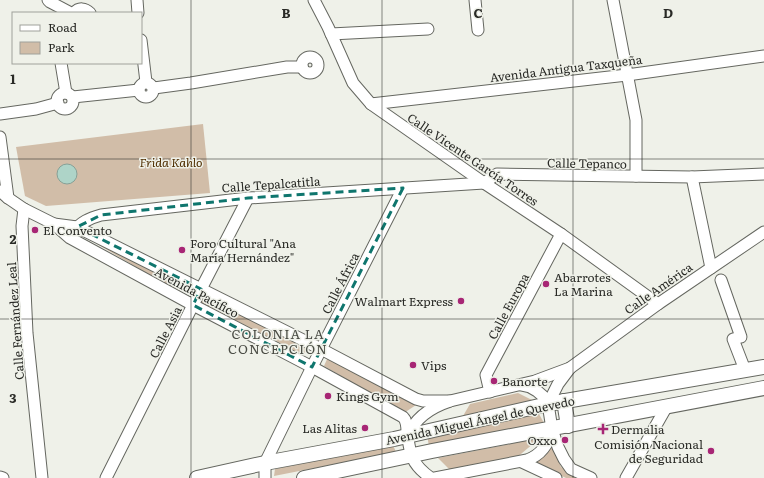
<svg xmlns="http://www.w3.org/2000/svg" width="764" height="478" viewBox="0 0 764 478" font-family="Literata,serif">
<rect width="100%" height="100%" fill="#eff1e9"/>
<g fill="#d1bda8">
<path d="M203 124 210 193 46 206 25 196 16 147Z"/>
<path d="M97 244H102L182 287 179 292Z"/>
<path d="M203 295 309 350 303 355 200 302Z"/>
<path d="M328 357 419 403 404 413 324 366Z"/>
<path d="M518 393 536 402 463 416 470 404Z"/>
<path d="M539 414 544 423 429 446 427 435Z"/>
<path d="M540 438 515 459 451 471 438 458Z"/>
<path d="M392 443 396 452 274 476 275 469Z"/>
<path d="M552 443 561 467 582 478H566L533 462Z"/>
</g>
<circle fill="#aed4c8" stroke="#86a197" cx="67" cy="174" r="10"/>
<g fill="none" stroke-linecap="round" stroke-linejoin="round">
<g stroke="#656760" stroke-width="13">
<g id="minor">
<path d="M48 0 50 2 71 13"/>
<path d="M137 0 138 13"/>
<path d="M314 0 328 27 353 83 371 104 484 183 561 234 658 304"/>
<path d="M475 0 478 30"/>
<path d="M613 0 636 120V176"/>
<path d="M74 13C79 7 85 8 90 13"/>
<path d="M331 34 428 29"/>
<path d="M141 40 146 82"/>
<circle cx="310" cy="65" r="8"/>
<path d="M61 63 66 93"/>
<circle cx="146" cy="90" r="7"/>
<path d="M154 88 191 83 287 67H302"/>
<circle cx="65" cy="101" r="8"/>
<path d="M73 97 139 90"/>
<path d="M371 104 627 75 764 56"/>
<path d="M0 114 36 109 58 103"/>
<path d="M0 137 8 198"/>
<path d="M692 177 711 268"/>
<path d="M484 183 497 174 692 177 764 174"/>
<path d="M0 191 8 198 24 209 54 224 70 238 193 305 312 367 403 417C407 421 407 426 407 432 410 454 411 464 431 478"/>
<path d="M24 209 22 226 27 333 42 478"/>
<path d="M54 224 77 227 321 349 416 399 423 401H450"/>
<path d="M74 232C80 222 90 218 101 215L248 198 484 183"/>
<path d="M721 280 741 337 733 339 745 370"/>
<path d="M521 385 530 387 537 391 544 397 548 404 552 429 558 447 564 459 571 469 591 478"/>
<path d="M490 392 486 375 561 234"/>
<path d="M548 404 558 384 570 368"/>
<path d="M408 436C415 417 432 407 450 401L535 381 570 368 658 304 764 232"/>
<path d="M522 462 556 478"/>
<path d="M0 477 3 478"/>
<path d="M106 478 201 289 248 198"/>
<path d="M265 478V463L312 367 403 188"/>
<path d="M435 478 527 460C541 455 549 443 552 429"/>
<path d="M626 478 667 406"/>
</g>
</g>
<g stroke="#656760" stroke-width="16">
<g id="major">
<path d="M564 401 568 426"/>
<path d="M197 478 265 463 394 439 548 404 764 367"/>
<path d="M304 478 432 451 764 388"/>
</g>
</g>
<use href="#minor" stroke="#fff" stroke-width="11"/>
<use href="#major" stroke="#fff" stroke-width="14"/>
</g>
<path fill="none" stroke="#0f766e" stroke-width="3" stroke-dasharray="8 5" stroke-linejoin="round" d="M403 188 312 367 193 305 201 289 77 227 101 215 248 198Z"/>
<path fill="none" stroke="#292a26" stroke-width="1" stroke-opacity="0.55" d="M191 0V478M382 0V478M573 0V478M0 159H764M0 319H764"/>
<g fill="#a72675" stroke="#eff1e9" stroke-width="1.5">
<circle cx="35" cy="230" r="4"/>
<circle cx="182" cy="250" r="4"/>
<circle cx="546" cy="284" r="4"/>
<circle cx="461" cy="301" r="4"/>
<circle cx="413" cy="365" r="4"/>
<circle cx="494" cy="381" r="4"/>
<circle cx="328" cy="396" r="4"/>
<circle cx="365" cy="428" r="4"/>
<path d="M601 423h4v4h4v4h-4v4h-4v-4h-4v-4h4z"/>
<circle cx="565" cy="440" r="4"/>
<circle cx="711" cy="451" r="4"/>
</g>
<g text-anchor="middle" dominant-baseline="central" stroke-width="3" stroke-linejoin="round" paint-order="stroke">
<g font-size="12" fill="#292a26" stroke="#eff1e9">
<text transform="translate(566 68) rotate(-7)">Avenida Antigua Taxqueña</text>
<text transform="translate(473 159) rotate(34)">Calle Vicente García Torres</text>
<text transform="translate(587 163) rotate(1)">Calle Tepanco</text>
<text transform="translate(271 184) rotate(-4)">Calle Tepalcatitla</text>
<text transform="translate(340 283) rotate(-63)">Calle África</text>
<text transform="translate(658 288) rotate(-35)">Calle América</text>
<text transform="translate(197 292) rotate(28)">Avenida Pacífico</text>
<text transform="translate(508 306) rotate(-62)">Calle Europa</text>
<text transform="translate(15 321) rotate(-94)">Calle Fernández Leal</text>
<text transform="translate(165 332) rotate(-63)">Calle Asia</text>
<text transform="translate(480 420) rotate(-12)">Avenida Miguel Ángel de Quevedo</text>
</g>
<g font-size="12" font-style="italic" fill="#4f2e00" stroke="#eff1e9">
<text x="171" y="162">Frida Kahlo</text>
</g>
<g font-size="12" fill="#292a26" stroke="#eff1e9" text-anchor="start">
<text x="43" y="230">El Convento</text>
<text x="190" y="243">Foro Cultural "Ana<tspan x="190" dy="14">María Hernández"</tspan></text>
<text x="554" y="277">Abarrotes<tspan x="554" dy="14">La Marina</tspan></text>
<text x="453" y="301" text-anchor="end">Walmart Express</text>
<text x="421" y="365">Vips</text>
<text x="502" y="381">Banorte</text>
<text x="336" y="396">Kings Gym</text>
<text x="357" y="428" text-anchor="end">Las Alitas</text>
<text x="611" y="429">Dermalia</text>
<text x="557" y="440" text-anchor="end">Oxxo</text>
<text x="703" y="444" text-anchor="end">Comisión Nacional<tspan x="703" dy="14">de Seguridad</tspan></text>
</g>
<g font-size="13" letter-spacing="1" fill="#4b4d46" stroke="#eff1e9">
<text x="278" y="333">COLONIA LA<tspan x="278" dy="15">CONCEPCIÓN</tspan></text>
</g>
</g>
<g font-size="13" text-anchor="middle" font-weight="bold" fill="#292a26" stroke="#eff1e9" stroke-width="3" stroke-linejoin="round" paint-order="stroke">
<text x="286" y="18">B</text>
<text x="478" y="18">C</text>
<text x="668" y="18">D</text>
<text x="13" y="84">1</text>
<text x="13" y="244">2</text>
<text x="13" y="403">3</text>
</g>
<rect x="12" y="12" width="130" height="52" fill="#eff1e9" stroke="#a0a19b"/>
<rect x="20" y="25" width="20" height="6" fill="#ffffff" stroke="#a0a19b"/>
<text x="48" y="32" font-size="12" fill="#292a26">Road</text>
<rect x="20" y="42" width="20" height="12" fill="#d1bda8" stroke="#a0a19b"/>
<text x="48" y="52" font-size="12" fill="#292a26">Park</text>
</svg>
